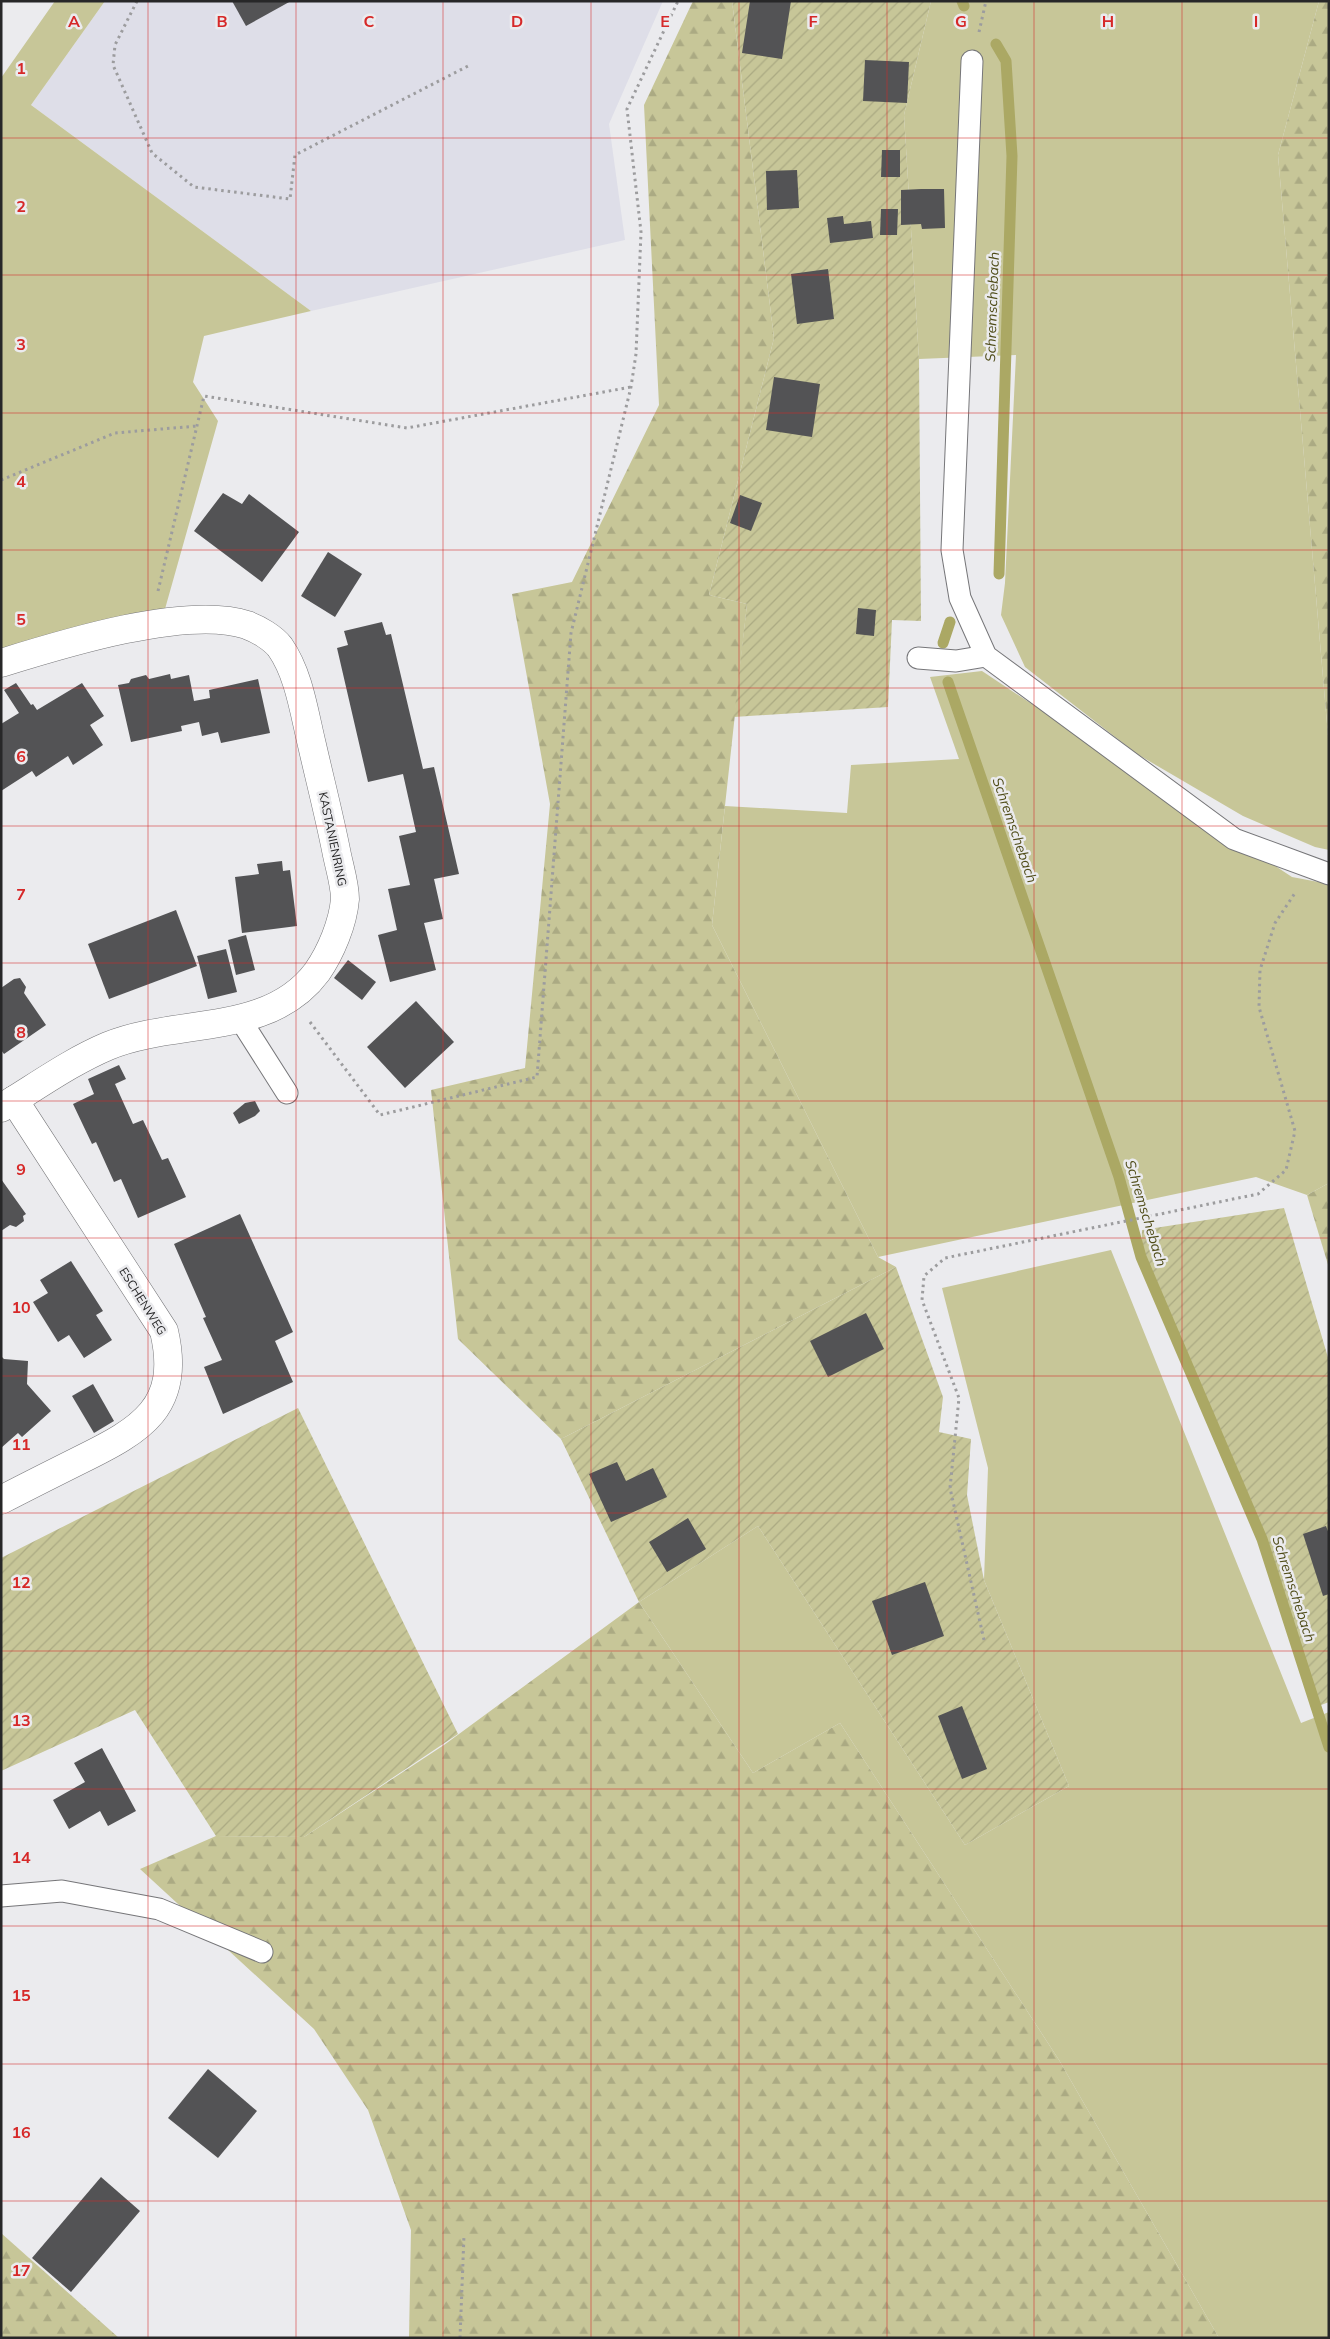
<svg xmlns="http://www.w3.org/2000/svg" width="1330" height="2339" viewBox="0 0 1330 2339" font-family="Mulish,sans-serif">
<defs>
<pattern id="forest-firs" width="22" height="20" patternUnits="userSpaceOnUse" patternTransform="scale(1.25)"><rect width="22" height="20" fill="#c7c698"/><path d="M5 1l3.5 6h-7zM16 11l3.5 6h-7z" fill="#abaa83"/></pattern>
<pattern id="garden-furrows" width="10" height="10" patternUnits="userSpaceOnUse" patternTransform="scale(1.25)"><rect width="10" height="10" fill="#c7c698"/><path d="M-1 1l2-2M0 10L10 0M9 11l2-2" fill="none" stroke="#abaa83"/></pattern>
</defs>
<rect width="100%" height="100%" fill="#ebebee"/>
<path fill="#dedee8" d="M105 1H663L609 124 625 240 311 311 31 105Z"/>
<g fill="#c7c698">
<path d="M55 1H105L31 105 311 311 204 336 193 382 218 421 165 609 1 650V78Z"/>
<path d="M931 1H1319L1278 155 1329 747V850L1315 847 1243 816 1137 754 1025 667 1001 615 1005 583 1016 355 919 359 904 115Z"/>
<path d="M982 671 1292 877 1329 884V1183L1307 1195 1256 1177 878 1257 712 925 725 806 847 813 851 765 959 759 930 677Z"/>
<path d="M1111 1250 1301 1723 1329 1712V2338H1219L1059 2060 840 1723 753 1773 639 1602 758 1526 965 1845 1069 1786 984 1580 988 1468 942 1288Z"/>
</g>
<g fill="url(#forest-firs)">
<path d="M693 1H732L774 338 709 595 747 604 712 925 878 1257 896 1267 561 1439 458 1339 431 1090 525 1068 550 804 512 594 572 582 659 405 644 105Z"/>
<path d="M1319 1H1329V747L1278 155Z"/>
<path d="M1329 1183V1268L1307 1195Z"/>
<path d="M639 1602 753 1773 840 1723 1059 2060 1219 2338H409L411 2230 368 2110 314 2029 140 1869 216 1836 304 1837 444 1745Z"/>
<path d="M1 2233 119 2338H1Z"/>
</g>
<g fill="url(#garden-furrows)">
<path d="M732 1H931L904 115 919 359 921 621 892 620 888 707 734 717 747 604 709 595 774 338Z"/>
<path d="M1284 1208 1329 1361V1702L1316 1707 1262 1539 1141 1257 1142 1230Z"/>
<path d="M896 1267 943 1397 939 1432 971 1439 967 1495 984 1580 1069 1786 965 1845 758 1526 639 1602 561 1439Z"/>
<path d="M298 1408 458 1734 304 1837 216 1836 135 1710 1 1771V1558Z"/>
</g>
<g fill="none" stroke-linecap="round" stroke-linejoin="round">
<g stroke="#aba864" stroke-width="11">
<path d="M962 1 964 6"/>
<path d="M996 44 1006 61 1012 156 999 574"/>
<path d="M943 643 950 622"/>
<path d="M948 682 1119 1177 1141 1257 1262 1539 1329 1747"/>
</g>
</g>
<g fill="#535355">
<path d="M232 1H291L246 26Z"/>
<path d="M750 1H791L782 59 742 53Z"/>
<path d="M865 60 909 62 907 103 863 101Z"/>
<path d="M882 150H900V177H881Z"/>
<path d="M797 170 799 208 767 210 766 171Z"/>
<path d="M921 189H944L945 228 922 229 921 224 901 225V190Z"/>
<path d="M881 209H898L897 235H880Z"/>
<path d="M843 216 844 224 871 221 873 238 830 243 827 218Z"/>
<path d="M828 269 834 319 797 324 791 274Z"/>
<path d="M774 377 820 384 812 437 766 430Z"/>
<path d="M223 493 242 504 249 494 299 532 262 582 194 531Z"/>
<path d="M740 495 762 503 751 531 730 523Z"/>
<path d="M328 552 362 574 335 617 301 596Z"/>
<path d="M858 608 876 610 874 636 856 634Z"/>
<path d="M382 622 386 635 391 634 423 769 434 767 459 874 434 879 443 919 424 923 436 970 390 982 378 935 397 930 388 889 410 885 399 836 416 832 403 774 368 782 337 648 348 645 344 631Z"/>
<path d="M170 674 171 679 189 675 194 701 210 698 209 690 258 679 270 733 221 743 218 732 202 736 199 722 181 726 182 731 131 742 118 685 129 683 131 679 146 675 149 679Z"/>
<path d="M16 683 31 705 33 704 37 710 82 683 104 716 90 725 103 745 73 765 68 756 36 777 32 771 1 791V724L19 713 4 690Z"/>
<path d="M282 861 283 871 290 870 297 926 242 933 235 877 259 874 257 864Z"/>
<path d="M176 910 197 966 109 999 88 944Z"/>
<path d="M246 935 255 970 236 975 228 940Z"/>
<path d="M226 949 237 992 208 999 197 956Z"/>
<path d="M348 960 376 982 362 1000 334 978Z"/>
<path d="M20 978 26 987 24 993 46 1025 4 1054 1 1050V988L14 979Z"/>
<path d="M416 1001 454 1042 405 1088 367 1047Z"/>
<path d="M119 1065 126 1079 115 1084 133 1124 143 1120 162 1160 168 1158 186 1197 138 1218 121 1179 114 1182 96 1142 92 1144 73 1104 94 1094 88 1079Z"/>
<path d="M255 1101 260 1111 255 1116 239 1124 233 1113 245 1103Z"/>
<path d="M1 1179 26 1214 23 1216 24 1221 16 1227 10 1225 1 1231Z"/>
<path d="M240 1214 293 1332 275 1341 293 1382 223 1414 204 1367 222 1360 203 1318 206 1317 174 1244Z"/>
<path d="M71 1261 103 1311 96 1315 112 1340 84 1358 69 1335 58 1342 33 1302 48 1293 40 1280Z"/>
<path d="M866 1313 884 1349 828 1377 810 1341Z"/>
<path d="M1 1356 4 1359 28 1361 27 1384 51 1411 22 1437 18 1433 1 1448Z"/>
<path d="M93 1384 114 1421 94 1433 72 1396Z"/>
<path d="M617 1462 626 1481 653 1468 667 1497 611 1522 589 1474Z"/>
<path d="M688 1518 706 1549 667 1572 649 1542Z"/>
<path d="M1326 1526 1329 1534V1594L1323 1596 1303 1534Z"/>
<path d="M925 1582 944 1636 892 1655 872 1601Z"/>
<path d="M962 1706 987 1769 962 1779 938 1716Z"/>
<path d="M102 1748 136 1811 108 1826 100 1811 69 1829 53 1800 85 1782 74 1763Z"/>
<path d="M208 2069 257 2111 218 2158 168 2118Z"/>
<path d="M101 2177 140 2211 71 2292 32 2258Z"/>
</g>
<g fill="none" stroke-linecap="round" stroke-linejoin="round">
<g stroke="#767679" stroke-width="23">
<g id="lane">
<path d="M972 61 952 550 960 598 986 656 1234 839 1329 874"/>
<path d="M918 658 956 661 986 656"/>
<path d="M240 1019 287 1093"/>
<path d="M1 1896 62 1891 159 1909 262 1952"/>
</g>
</g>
<g stroke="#767679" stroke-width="29">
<g id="street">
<path d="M1 663C62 644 187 605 247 625 258 629 273 638 280 647 299 674 304 712 312 745 320 780 329 815 336 850 339 866 345 884 345 899 343 923 331 952 317 972 269 1037 175 1018 108 1046 70 1062 36 1087 1 1108"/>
<path d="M1 1500C28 1486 54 1473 80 1460 141 1430 182 1407 164 1331L14 1100"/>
</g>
</g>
<g stroke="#9c9c9e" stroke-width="3" stroke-dasharray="2.5 4" stroke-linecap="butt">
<path d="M137 1 115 45 113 65 152 153 194 187 290 199 295 155 468 66"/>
<path d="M979 32 986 1"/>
<path d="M1 480 115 433 197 426"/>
<path d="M158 591 204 396 407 428 631 387"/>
<path d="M310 1022 380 1115 537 1077 571 633 631 387 636 354 641 232 627 109 678 1"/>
<path d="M984 1640 950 1488 959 1398 922 1300 924 1276 945 1258 1258 1194 1286 1170 1295 1131 1259 1007 1260 970 1275 923 1295 893"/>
<path d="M460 2338 464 2235"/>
</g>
<use href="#lane" stroke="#fff" stroke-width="21"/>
<use href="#street" stroke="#fff" stroke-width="28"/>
</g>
<path fill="none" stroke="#d62828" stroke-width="1" stroke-opacity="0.55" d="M148 1V2338M296 1V2338M443 1V2338M591 1V2338M739 1V2338M887 1V2338M1034 1V2338M1182 1V2338M1 138H1329M1 275H1329M1 413H1329M1 550H1329M1 688H1329M1 826H1329M1 963H1329M1 1101H1329M1 1238H1329M1 1376H1329M1 1513H1329M1 1651H1329M1 1789H1329M1 1926H1329M1 2064H1329M1 2201H1329"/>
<g text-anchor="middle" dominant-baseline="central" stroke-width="5" stroke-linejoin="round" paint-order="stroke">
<g font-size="12" fill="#272728" stroke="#ebebee">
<text transform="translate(333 839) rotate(78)">KASTANIENRING</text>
<text transform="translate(143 1301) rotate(58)">ESCHENWEG</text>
</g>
<g font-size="14" font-style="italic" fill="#4f4c18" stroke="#ebebee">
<text transform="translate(992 307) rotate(-88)">Schremschebach</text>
<text transform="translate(1015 830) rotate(71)">Schremschebach</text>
<text transform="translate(1146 1213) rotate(73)">Schremschebach</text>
<text transform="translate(1294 1589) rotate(72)">Schremschebach</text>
</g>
</g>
<g font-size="16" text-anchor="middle" font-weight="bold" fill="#d62828" stroke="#ebebee" stroke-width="5" stroke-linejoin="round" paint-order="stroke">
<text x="74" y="27">A</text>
<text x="222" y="27">B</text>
<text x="369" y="27">C</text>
<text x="517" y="27">D</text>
<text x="665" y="27">E</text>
<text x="813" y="27">F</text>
<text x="961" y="27">G</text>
<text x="1108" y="27">H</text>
<text x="1256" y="27">I</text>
<text x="21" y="74">1</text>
<text x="21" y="212">2</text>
<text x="21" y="350">3</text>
<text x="21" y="487">4</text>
<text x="21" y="625">5</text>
<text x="21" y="762">6</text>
<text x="21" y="900">7</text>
<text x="21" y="1038">8</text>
<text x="21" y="1175">9</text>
<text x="21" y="1313">10</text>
<text x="21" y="1450">11</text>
<text x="21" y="1588">12</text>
<text x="21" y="1726">13</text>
<text x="21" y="1863">14</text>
<text x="21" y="2001">15</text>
<text x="21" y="2138">16</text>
<text x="21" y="2276">17</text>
</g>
<rect width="1330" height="2339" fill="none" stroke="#272728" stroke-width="5"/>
</svg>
